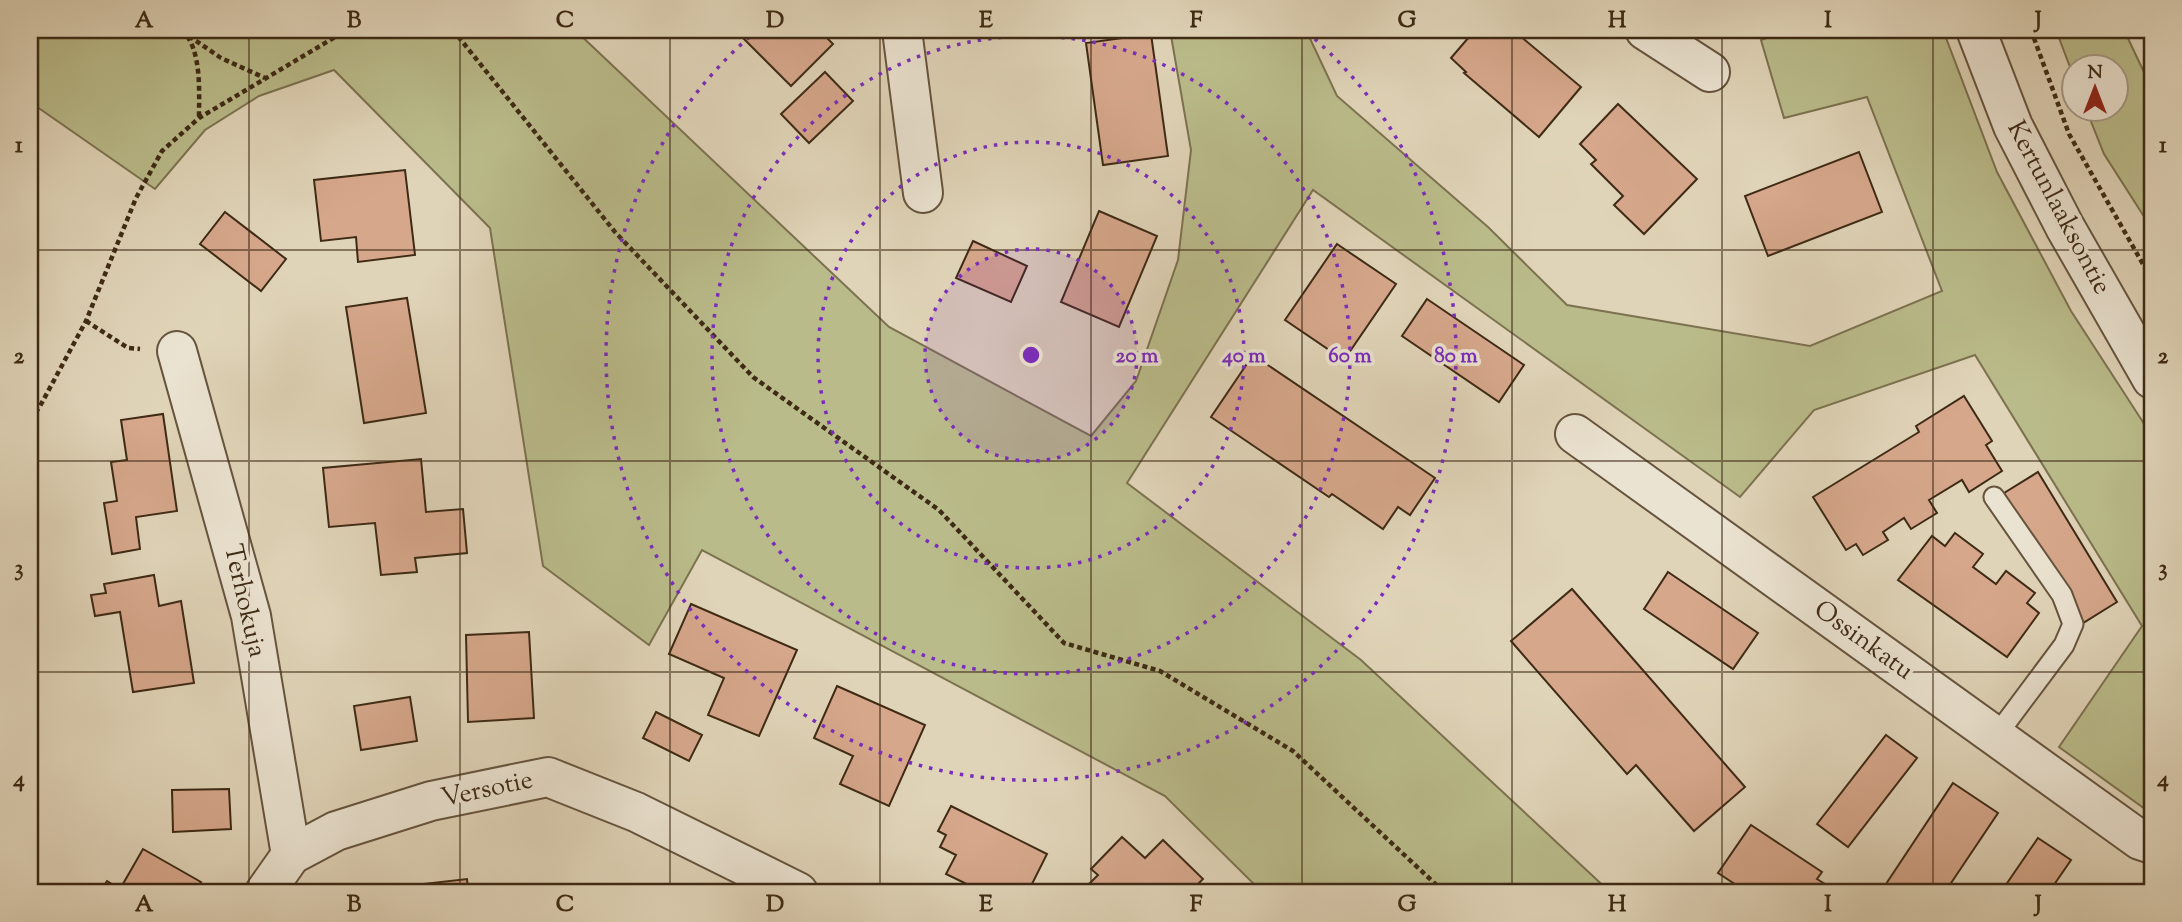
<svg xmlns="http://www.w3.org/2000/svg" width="2182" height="922" viewBox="0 0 2182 922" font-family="'Sorts Mill Goudy',serif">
<rect width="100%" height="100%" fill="#e0d4b8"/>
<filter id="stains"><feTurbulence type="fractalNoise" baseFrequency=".00286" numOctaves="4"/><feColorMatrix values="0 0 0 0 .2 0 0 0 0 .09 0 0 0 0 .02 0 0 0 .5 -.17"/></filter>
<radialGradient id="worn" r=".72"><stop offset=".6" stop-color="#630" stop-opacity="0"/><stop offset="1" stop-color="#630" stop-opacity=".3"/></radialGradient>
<g fill="#babb8a" stroke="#7c7250" stroke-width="2">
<path d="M30 30H575L889 327 1091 436 1136 381 1178 260 1191 150 1170 30H1306L1337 96 1488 227 1567 305 1810 346 1942 291 1867 97 1784 118 1761 40 1789 30H1943L1997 172 2071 311 2152 436V814L2059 747 2142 626 1975 355 1814 410 1740 497 1313 190 1127 483 1361 660 1610 892H1262L1165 796 702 550 649 645 543 566 490 228 334 70 259 96 205 130 155 189 30 102Z"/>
<path d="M2056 30H2124L2152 89V229L2104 154 2086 109 2116 108V66H2074L2073 75Z"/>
</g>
<g fill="#d6a78b" stroke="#3e2a15" stroke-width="2">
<path d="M735 30H819L833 44 791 86Z"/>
<path d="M1475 30H1513L1581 87 1539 137 1464 73 1466 72 1451 58Z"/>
<path d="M1151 34 1168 156 1103 165 1086 43Z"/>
<path d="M825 72 853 101 809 143 781 114Z"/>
<path d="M1618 104 1697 179 1644 234 1614 205 1623 196 1591 164 1596 160 1580 144Z"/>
<path d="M1859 152 1882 212 1768 256 1745 196Z"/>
<path d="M405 170 415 255 358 262 356 237 321 241 314 180Z"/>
<path d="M1099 211 1157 236 1119 327 1061 302Z"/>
<path d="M225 212 286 259 261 291 200 244Z"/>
<path d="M973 241 1027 266 1011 302 956 278Z"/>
<path d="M1337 244 1396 284 1344 360 1285 320Z"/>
<path d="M407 298 426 413 364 423 346 307Z"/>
<path d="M1427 299 1524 365 1499 402 1402 336Z"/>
<path d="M1253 355 1435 478 1410 515 1398 507 1383 529 1332 494 1329 497 1211 417Z"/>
<path d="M1964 396 1992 441 1986 445 2002 471 1969 492 1962 480 1929 500 1937 513 1911 529 1904 518 1883 532 1888 540 1863 555 1856 544 1846 550 1813 497 1919 432 1916 426Z"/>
<path d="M163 414 177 511 136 517 140 549 112 554 104 503 117 501 111 462 127 460 121 420Z"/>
<path d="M421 459 426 512 463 509 467 553 415 558 417 572 381 575 375 523 329 527 323 468Z"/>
<path d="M2038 472 2117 602 2083 623 2004 493Z"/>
<path d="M1955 533 1983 554 1973 567 1996 584 2006 571 2035 593 2027 603 2039 613 2007 657 1898 580 1932 536 1945 546Z"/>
<path d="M1668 572 1758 633 1733 669 1644 609Z"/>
<path d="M154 575 159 606 181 601 194 683 133 692 120 612 95 616 91 595 106 593 104 584Z"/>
<path d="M1572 589 1745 787 1694 831 1636 765 1627 774 1511 641Z"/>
<path d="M691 604 797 650 759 736 708 715 724 678 669 654Z"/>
<path d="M529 632 534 718 468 722 466 635Z"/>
<path d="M837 686 925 725 889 806 840 784 853 756 814 738Z"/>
<path d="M410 697 417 741 361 750 354 706Z"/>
<path d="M656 712 702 735 689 761 643 738Z"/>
<path d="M1886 735 1917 758 1848 847 1817 824Z"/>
<path d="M1953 783 1998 813 1945 892H1885L1882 890Z"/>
<path d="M229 789 231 829 173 832 172 790Z"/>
<path d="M951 806 1047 854 1028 892H983L946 874 956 855 940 847 946 835 938 831Z"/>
<path d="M1751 825 1822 872 1817 879 1838 892H1747L1718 873Z"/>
<path d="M1122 837 1145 858 1163 840 1203 879 1191 891 1192 892H1091L1086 887 1098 875 1091 869Z"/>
<path d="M2038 838 2071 860 2049 892H2001Z"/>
<path d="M143 849 201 882 195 892H100L107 881 120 889Z"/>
<path d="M467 879 468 890 523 884 524 892H397L396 887Z"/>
</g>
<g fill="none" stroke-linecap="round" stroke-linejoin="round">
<g stroke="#66543e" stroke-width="23">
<path id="service" d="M1994 497 2062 595 2073 624 2064 645 1996 736"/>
</g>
<g stroke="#66543e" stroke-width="42">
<g id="minor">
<path d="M902 30 923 193"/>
<path d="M1645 30 1710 72"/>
<path d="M177 351 251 616 291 855"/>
<path d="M1575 434 2140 840 2152 844"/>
<path d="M265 892 291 855 336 831 431 801 548 777 636 812 798 892"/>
</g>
</g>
<g stroke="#66543e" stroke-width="42">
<path id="tertiary" d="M1976 30 2013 126 2065 227 2152 379"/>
</g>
<g stroke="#3e2a15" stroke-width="4.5" stroke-dasharray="5 3.5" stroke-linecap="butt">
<path d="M182 30C202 49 199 91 199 117"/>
<path d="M453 30 615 232 753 377 939 510 1064 643 1160 671 1293 751 1444 892"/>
<path d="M2031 30 2069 134 2152 280"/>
<path d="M189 36 221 58 265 78"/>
<path d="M86 321 128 348 140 349"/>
<path d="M30 419 39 408 86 321 136 198 162 151 199 118 347 30"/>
</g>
<use href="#service" stroke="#ebe3d1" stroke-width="19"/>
<use href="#minor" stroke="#ebe3d1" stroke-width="38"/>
<use href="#tertiary" stroke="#ebe3d1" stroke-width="38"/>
</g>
<path fill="none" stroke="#3e2a15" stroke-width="2" stroke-opacity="0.55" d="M249 30V892M460 30V892M670 30V892M880 30V892M1091 30V892M1302 30V892M1512 30V892M1722 30V892M1933 30V892M30 250H2152M30 461H2152M30 672H2152"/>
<circle cx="1031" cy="355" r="106" fill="#7b2cbf" fill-opacity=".12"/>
<g fill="none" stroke="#7b2cbf" stroke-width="3.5" stroke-dasharray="3.5 7">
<circle cx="1031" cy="355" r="106"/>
<circle cx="1031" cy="355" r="213"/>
<circle cx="1031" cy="355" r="319"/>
<path d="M1307 32A425 425 0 1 1 755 32"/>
</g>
<g text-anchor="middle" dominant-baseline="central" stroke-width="7" stroke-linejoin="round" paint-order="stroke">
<g font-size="26" fill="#3e2a15" stroke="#ebe3d1">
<text transform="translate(2058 208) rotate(62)">Kertunlaaksontie</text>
<text transform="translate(244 601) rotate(77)">Terhokuja</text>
<text transform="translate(1863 641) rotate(36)">Ossinkatu</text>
<text transform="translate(487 790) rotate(-12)">Versotie</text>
</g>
</g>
<circle cx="1031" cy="355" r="10" fill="#7b2cbf" stroke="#ebe3d1" stroke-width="3.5"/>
<g font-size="21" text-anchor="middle" font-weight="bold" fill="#7b2cbf" stroke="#ebe3d1" stroke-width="7" stroke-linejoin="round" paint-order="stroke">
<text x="1137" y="362">20 m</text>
<text x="1244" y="362">40 m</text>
<text x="1350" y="362">60 m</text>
<text x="1456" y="362">80 m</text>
</g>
<rect width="2182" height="922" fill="none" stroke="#e0d4b8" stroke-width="77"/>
<g transform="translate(2095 88)"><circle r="33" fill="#ebe3d1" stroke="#a69986" stroke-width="2"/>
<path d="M0-5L12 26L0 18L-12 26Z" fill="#8f2418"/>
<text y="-10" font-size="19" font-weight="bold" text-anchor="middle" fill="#3e2a15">N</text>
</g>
<rect x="38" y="38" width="2106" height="846" fill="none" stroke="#3e2a15" stroke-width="2.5"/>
<g font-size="23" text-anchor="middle" font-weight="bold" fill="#3e2a15">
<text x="144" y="27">A</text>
<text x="354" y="27">B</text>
<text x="565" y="27">C</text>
<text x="775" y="27">D</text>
<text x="986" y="27">E</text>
<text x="1196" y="27">F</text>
<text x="1407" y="27">G</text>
<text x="1617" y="27">H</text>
<text x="1828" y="27">I</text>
<text x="2038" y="27">J</text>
<text x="19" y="152">1</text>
<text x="2163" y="152">1</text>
<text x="19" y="363">2</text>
<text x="2163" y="363">2</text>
<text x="19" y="575">3</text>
<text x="2163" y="575">3</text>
<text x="19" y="786">4</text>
<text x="2163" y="786">4</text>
<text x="144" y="911">A</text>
<text x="354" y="911">B</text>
<text x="565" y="911">C</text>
<text x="775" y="911">D</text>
<text x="986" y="911">E</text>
<text x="1196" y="911">F</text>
<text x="1407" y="911">G</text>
<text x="1617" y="911">H</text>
<text x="1828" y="911">I</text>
<text x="2038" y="911">J</text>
</g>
<rect width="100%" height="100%" filter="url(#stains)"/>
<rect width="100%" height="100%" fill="url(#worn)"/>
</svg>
